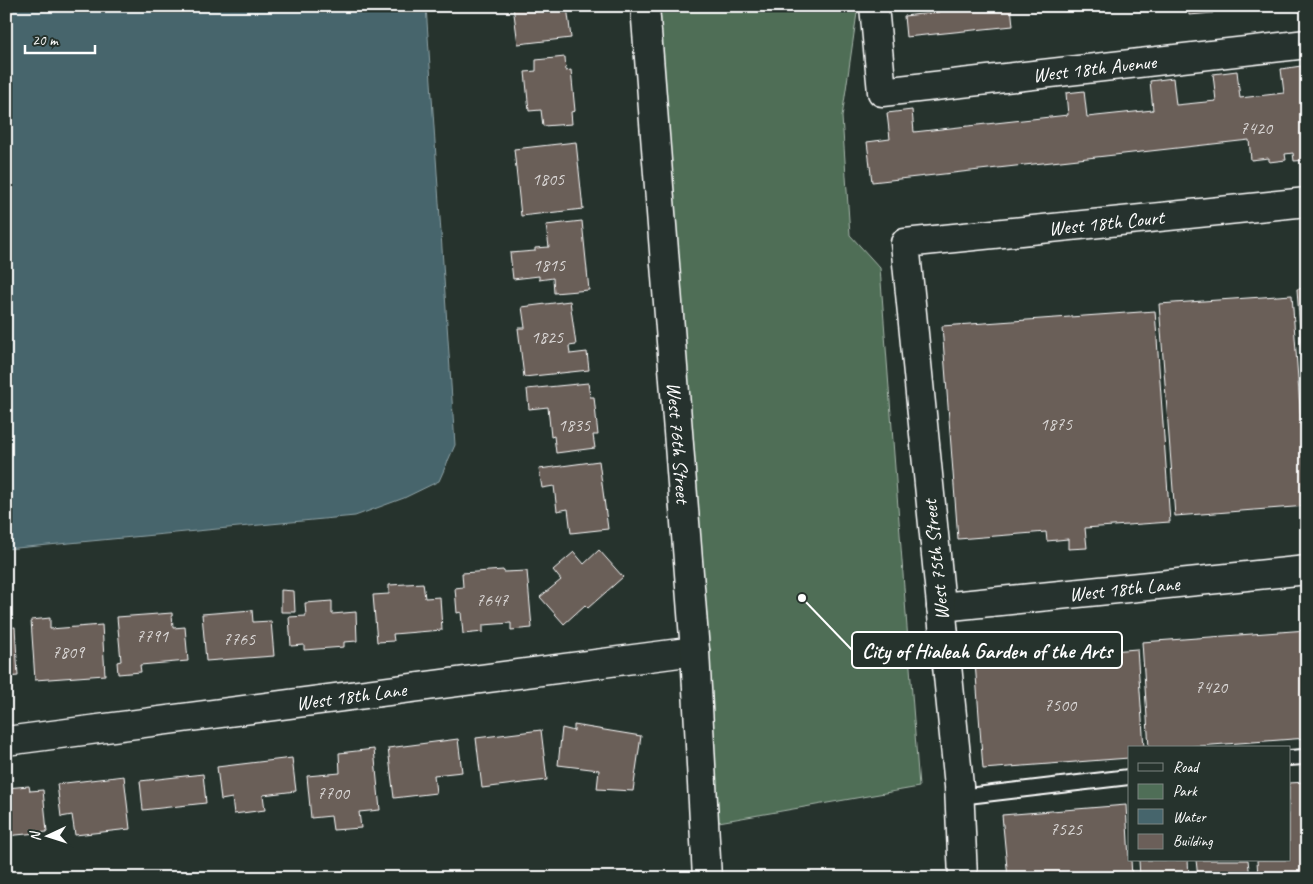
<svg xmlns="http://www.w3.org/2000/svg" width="1313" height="884" viewBox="0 0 1313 884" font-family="Caveat,sans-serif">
<rect width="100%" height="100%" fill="#26332d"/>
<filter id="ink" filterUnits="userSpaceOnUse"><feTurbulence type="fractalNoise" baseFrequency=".02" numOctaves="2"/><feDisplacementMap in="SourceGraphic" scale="10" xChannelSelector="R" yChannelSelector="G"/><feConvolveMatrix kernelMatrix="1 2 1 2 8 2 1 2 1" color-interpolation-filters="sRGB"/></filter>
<g filter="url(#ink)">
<path fill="#4f6e57" stroke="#a7b6ab" d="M654 6H858L842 117 850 235 880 268 919 787 713 823Z"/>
<path fill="#46656c" stroke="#90a3a7" d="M6 6H426L455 445 439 481 404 498 355 516 6 549Z"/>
<g fill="#6b5f59" stroke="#fff">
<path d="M485 6H499V8L486 9Z"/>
<path d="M513 6H567L571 38 518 44Z"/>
<path d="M938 6H1011L1013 26 906 37 904 16 939 12Z"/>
<path d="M1188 6H1212L1213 13 1189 15Z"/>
<path d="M565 57 566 71 571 70 575 111 571 112 572 124 543 126 541 110 529 111 525 72 536 71V60Z"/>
<path d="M1301 66 1304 91 1307 90V160L1294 161 1293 153 1285 154 1286 160 1269 162V158L1251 160 1249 140 872 182 867 142 890 139 887 113 912 110 914 132 1068 115 1066 93 1084 91 1087 117 1153 110 1150 81 1173 78 1176 105 1216 101 1213 74 1237 71 1240 98 1284 93 1281 69Z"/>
<path d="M576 142 583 209 521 216 514 149Z"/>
<path d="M582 221 589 290 554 293 553 278 539 280V276L513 279 510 253 535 251V248L549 247 546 225Z"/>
<path d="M1307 288V430L1297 289Z"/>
<path d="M1292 295 1307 506 1175 516 1159 304Z"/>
<path d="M570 301 576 345 569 346 570 354 587 352 589 370 524 377 518 328H525L522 307Z"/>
<path d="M1155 311 1170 522 1085 528 1087 548 1068 549V539L1047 541 1046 532 958 539 942 326Z"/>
<path d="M588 383 590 397H594L598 435H593L595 448 556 453 554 436 551 437 548 407 529 409 527 389Z"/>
<path d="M599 461 608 529 571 533 568 509 557 511 554 486 542 488 539 469Z"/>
<path d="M599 550 623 577 588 608 585 605 564 624 540 597 561 580 553 570 574 552 584 564Z"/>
<path d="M503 570 504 572 527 571 532 628 511 630V623L483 625V632L463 634 461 612 457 613 455 588 463 587 462 573Z"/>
<path d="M423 583 425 598 440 597 442 630 393 634 394 641 377 642 373 595 389 594V585Z"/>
<path d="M281 590 294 591 295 612H281Z"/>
<path d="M332 601V614L356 612 357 641 344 642V647L304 650V645L291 646 289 617 306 616 305 603Z"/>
<path d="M252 610 253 622 271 621 274 656 206 661 202 614Z"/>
<path d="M172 613 173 628 185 627 188 661 140 665 141 672 118 674 117 662 121 661 117 617Z"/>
<path d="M50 618V629L102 625 105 675 35 680 31 620Z"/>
<path d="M15 627 18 676 6 677V628Z"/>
<path d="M1307 630V738L1171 748H1149L1142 642Z"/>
<path d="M1137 649 1144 748H1129V758L983 769 975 662Z"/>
<path d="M574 725 641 736 633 791 597 789 599 770 558 765 562 728 574 731Z"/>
<path d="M541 730 547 780 482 788 476 738Z"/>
<path d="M458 739 462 772 434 775 436 793 394 798 388 748Z"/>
<path d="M374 749 380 810 359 812 361 828 333 830 331 816 311 818 307 776 340 773 339 753Z"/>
<path d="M292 758 296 791 263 795 265 810 234 814 232 798 221 800 217 767Z"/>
<path d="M203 774 206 803 143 810 140 781Z"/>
<path d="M124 776 130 829 75 835 72 815 61 817 57 784Z"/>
<path d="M1307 782V878H1258L1257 860H1289V783Z"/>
<path d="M29 786 30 791 43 790 47 832 6 836V788Z"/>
<path d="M1126 805 1129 860H1131L1132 878H1008L1002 815Z"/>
<path d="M1139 860H1188L1189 878H1140Z"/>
<path d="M1196 860H1248L1250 878H1198Z"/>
</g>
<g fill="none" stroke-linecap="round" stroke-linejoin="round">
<g stroke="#fff" stroke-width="18">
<g id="service">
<path d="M1289 758 1303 757"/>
<path d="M959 797 1129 777"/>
</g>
</g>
<g stroke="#fff" stroke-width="31">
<g id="minor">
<path id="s1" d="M874 6 882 92 1307 44"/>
<path id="s2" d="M941 607 1307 570"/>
<path id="s3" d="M6 741 695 651"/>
<path id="s4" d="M963 878 959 786 905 243 1307 202"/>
</g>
</g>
<g stroke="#fff" stroke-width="31">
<g id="tertiary">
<path id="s5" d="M645 6 695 651 707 878"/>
</g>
</g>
<use href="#service" stroke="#26332d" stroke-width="14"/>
<use href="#minor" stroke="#26332d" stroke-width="28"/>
<use href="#tertiary" stroke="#26332d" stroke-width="28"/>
</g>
</g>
<g text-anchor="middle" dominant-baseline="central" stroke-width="4" stroke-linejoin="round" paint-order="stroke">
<g font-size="18" fill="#dad7d6">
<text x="1256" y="128">7420</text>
<text x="548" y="179">1805</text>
<text x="549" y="265">1815</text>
<text x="547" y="337">1825</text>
<text x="1056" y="424">1875</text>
<text x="574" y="425">1835</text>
<text x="492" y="600">7647</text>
<text x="152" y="636">7791</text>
<text x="239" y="639">7765</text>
<text x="68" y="652">7809</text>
<text x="1211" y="687">7420</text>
<text x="1060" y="705">7500</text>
<text x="333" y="793">7700</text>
<text x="1066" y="829">7525</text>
</g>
<g font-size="20" fill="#fff" stroke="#26332d">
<text stroke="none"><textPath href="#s1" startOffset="300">West 18th Avenue</textPath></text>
<text stroke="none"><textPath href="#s4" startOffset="840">West 18th Court</textPath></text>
<text stroke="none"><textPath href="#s5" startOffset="438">West 76th Street</textPath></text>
<text transform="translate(936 560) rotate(-96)">West 75th Street</text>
<text stroke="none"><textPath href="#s2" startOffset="184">West 18th Lane</textPath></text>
<text stroke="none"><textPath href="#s3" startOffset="348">West 18th Lane</textPath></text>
</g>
</g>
<path fill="none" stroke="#fff" stroke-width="2" d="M802 598L852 650"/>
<circle fill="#fff" stroke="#26332d" stroke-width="2" cx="802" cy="598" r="5"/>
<rect fill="#26332d" stroke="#fff" stroke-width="2" x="852" y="632" width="270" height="36" rx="5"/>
<g font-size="21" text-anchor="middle" font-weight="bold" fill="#fff">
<text x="987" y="658">City of Hialeah Garden of the Arts</text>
</g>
<rect width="1313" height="884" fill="none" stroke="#26332d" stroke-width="25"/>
<rect x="12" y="12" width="1288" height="859" fill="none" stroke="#fff" stroke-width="2" filter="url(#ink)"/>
<rect x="1128" y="746" width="162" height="115" fill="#26332d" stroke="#7d8581"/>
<rect x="1138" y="763" width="25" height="8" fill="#26332d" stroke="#7d8581"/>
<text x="1173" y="772" font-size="15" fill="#ffffff">Road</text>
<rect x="1138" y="784" width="25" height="15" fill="#4f6e57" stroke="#7d8581"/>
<text x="1173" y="796" font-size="15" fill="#ffffff">Park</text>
<rect x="1138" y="809" width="25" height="15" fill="#46656c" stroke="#7d8581"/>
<text x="1173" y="822" font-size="15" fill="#ffffff">Water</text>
<rect x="1138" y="834" width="25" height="15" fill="#6b5f59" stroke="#7d8581"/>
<text x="1173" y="846" font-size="15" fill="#ffffff">Building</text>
<g transform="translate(48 836) rotate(266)" stroke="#26332d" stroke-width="4" paint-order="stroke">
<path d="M0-4L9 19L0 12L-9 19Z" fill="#ffffff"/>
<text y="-8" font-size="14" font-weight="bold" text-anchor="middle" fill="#ffffff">N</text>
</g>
<path d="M25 45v8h70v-8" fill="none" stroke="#ffffff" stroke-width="2.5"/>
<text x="32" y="45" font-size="15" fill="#ffffff" stroke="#26332d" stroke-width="4" paint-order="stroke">20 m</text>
</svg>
